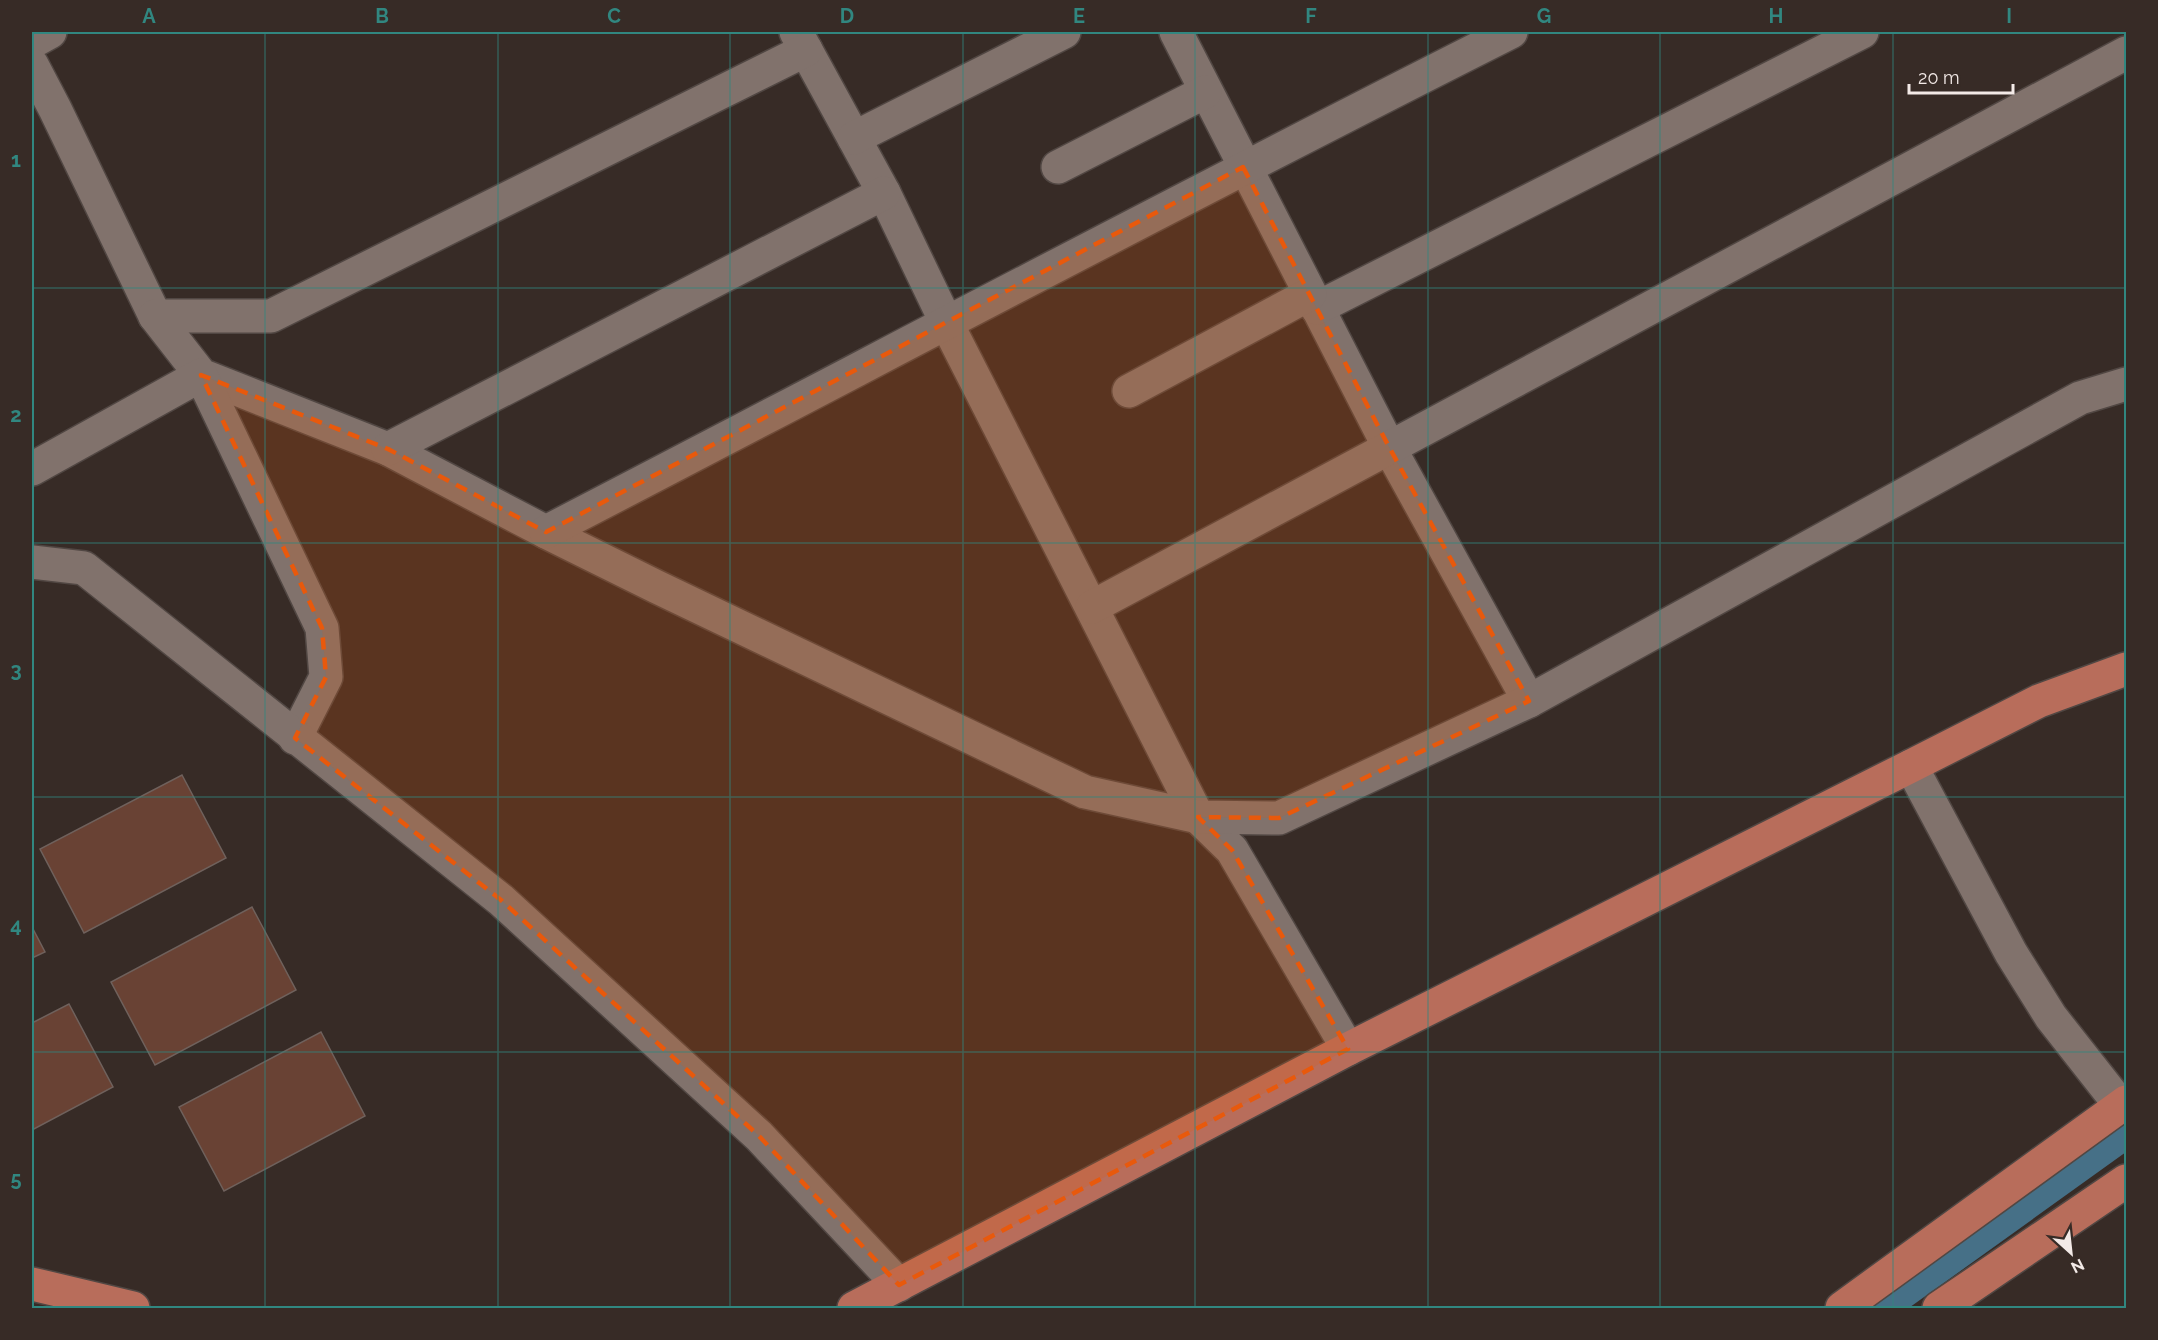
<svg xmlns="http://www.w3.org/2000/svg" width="2158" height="1340" viewBox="0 0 2158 1340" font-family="Raleway,sans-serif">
<rect width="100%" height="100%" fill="#372b26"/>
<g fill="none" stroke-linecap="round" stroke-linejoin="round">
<path stroke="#467087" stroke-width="36" d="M1878 1308 2126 1130"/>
</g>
<g fill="#694234" stroke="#6f615c" stroke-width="1.5">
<path d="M182 775 226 858 84 933 40 849Z"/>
<path d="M252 907 296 990 155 1065 111 982Z"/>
<path d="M32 927 45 952 32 958Z"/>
<path d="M69 1004 113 1087 32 1130V1023Z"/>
<path d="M321 1032 365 1116 224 1191 179 1107Z"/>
</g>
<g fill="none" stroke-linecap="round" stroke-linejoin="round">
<g stroke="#514743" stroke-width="36">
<g id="minor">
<path d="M796 32 884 193 947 324 1198 817 1232 850 1348 1049"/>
<path d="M1176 32 1389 447 1529 701"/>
<path d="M32 42 50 32"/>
<path d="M32 65 55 109 155 316 201 375 388 449 546 532 657 587 1085 792 1198 817 1279 818 1529 701 2080 398 2126 384"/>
<path d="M854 138 1064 32"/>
<path d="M1058 167 1205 92"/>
<path d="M1317 308 1862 32"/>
<path d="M155 316H271L806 50"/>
<path d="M1129 391 1310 294"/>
<path d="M388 449 884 193"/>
<path d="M32 469 201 375 322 628 326 677 295 738"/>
<path d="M546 532C868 365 1187 195 1511 32"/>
<path d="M32 562 84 568 501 900 759 1136 899 1285"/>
<path d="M1092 607 2126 53"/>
<path d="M1911 766 2011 953 2051 1017 2121 1106"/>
</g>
</g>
<g stroke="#514743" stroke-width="36">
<g id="primary">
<path d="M32 1284 133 1308"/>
<path d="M854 1308 1348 1049 1911 766 2039 701 2126 669"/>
<path d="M1842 1308 2126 1102"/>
<path d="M1939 1308 2126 1181"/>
</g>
</g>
<use href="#minor" stroke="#81726c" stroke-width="33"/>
<use href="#primary" stroke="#b86d5b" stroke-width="33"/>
</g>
<path fill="#e8590c" fill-opacity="0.2" stroke="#e8590c" stroke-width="4.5" stroke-dasharray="12 8" stroke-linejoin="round" d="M1243 167 1389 447 1529 701 1279 818 1198 817 1232 850 1348 1049 899 1285 759 1136 501 900 295 738 326 677 322 628 201 375 388 449 546 532Z"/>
<path fill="none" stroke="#318780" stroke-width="1.5" stroke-opacity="0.55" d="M265 32V1308M498 32V1308M730 32V1308M963 32V1308M1195 32V1308M1428 32V1308M1660 32V1308M1893 32V1308M32 288H2126M32 543H2126M32 797H2126M32 1052H2126"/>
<rect width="2158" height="1340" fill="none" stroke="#372b26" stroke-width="66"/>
<g transform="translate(2071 1253) rotate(153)" stroke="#372b26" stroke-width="4.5" paint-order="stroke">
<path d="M0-4.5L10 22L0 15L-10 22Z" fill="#f3eae7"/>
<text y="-9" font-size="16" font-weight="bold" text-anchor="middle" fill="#f3eae7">N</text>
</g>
<path d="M1909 84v9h104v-9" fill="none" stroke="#f3eae7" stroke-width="3"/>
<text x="1918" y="84" font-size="18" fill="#f3eae7" stroke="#372b26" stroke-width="4.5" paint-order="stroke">20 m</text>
<rect x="33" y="33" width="2092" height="1274" fill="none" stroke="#318780" stroke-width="2"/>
<g font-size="20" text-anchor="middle" font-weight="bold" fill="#318780">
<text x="149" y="23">A</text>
<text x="382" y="23">B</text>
<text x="614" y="23">C</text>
<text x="847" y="23">D</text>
<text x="1079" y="23">E</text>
<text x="1311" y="23">F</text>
<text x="1544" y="23">G</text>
<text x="1776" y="23">H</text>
<text x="2009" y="23">I</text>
<text x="16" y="167">1</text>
<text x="16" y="422">2</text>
<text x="16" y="677">3</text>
<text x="16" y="932">4</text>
<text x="16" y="1186">5</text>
</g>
</svg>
